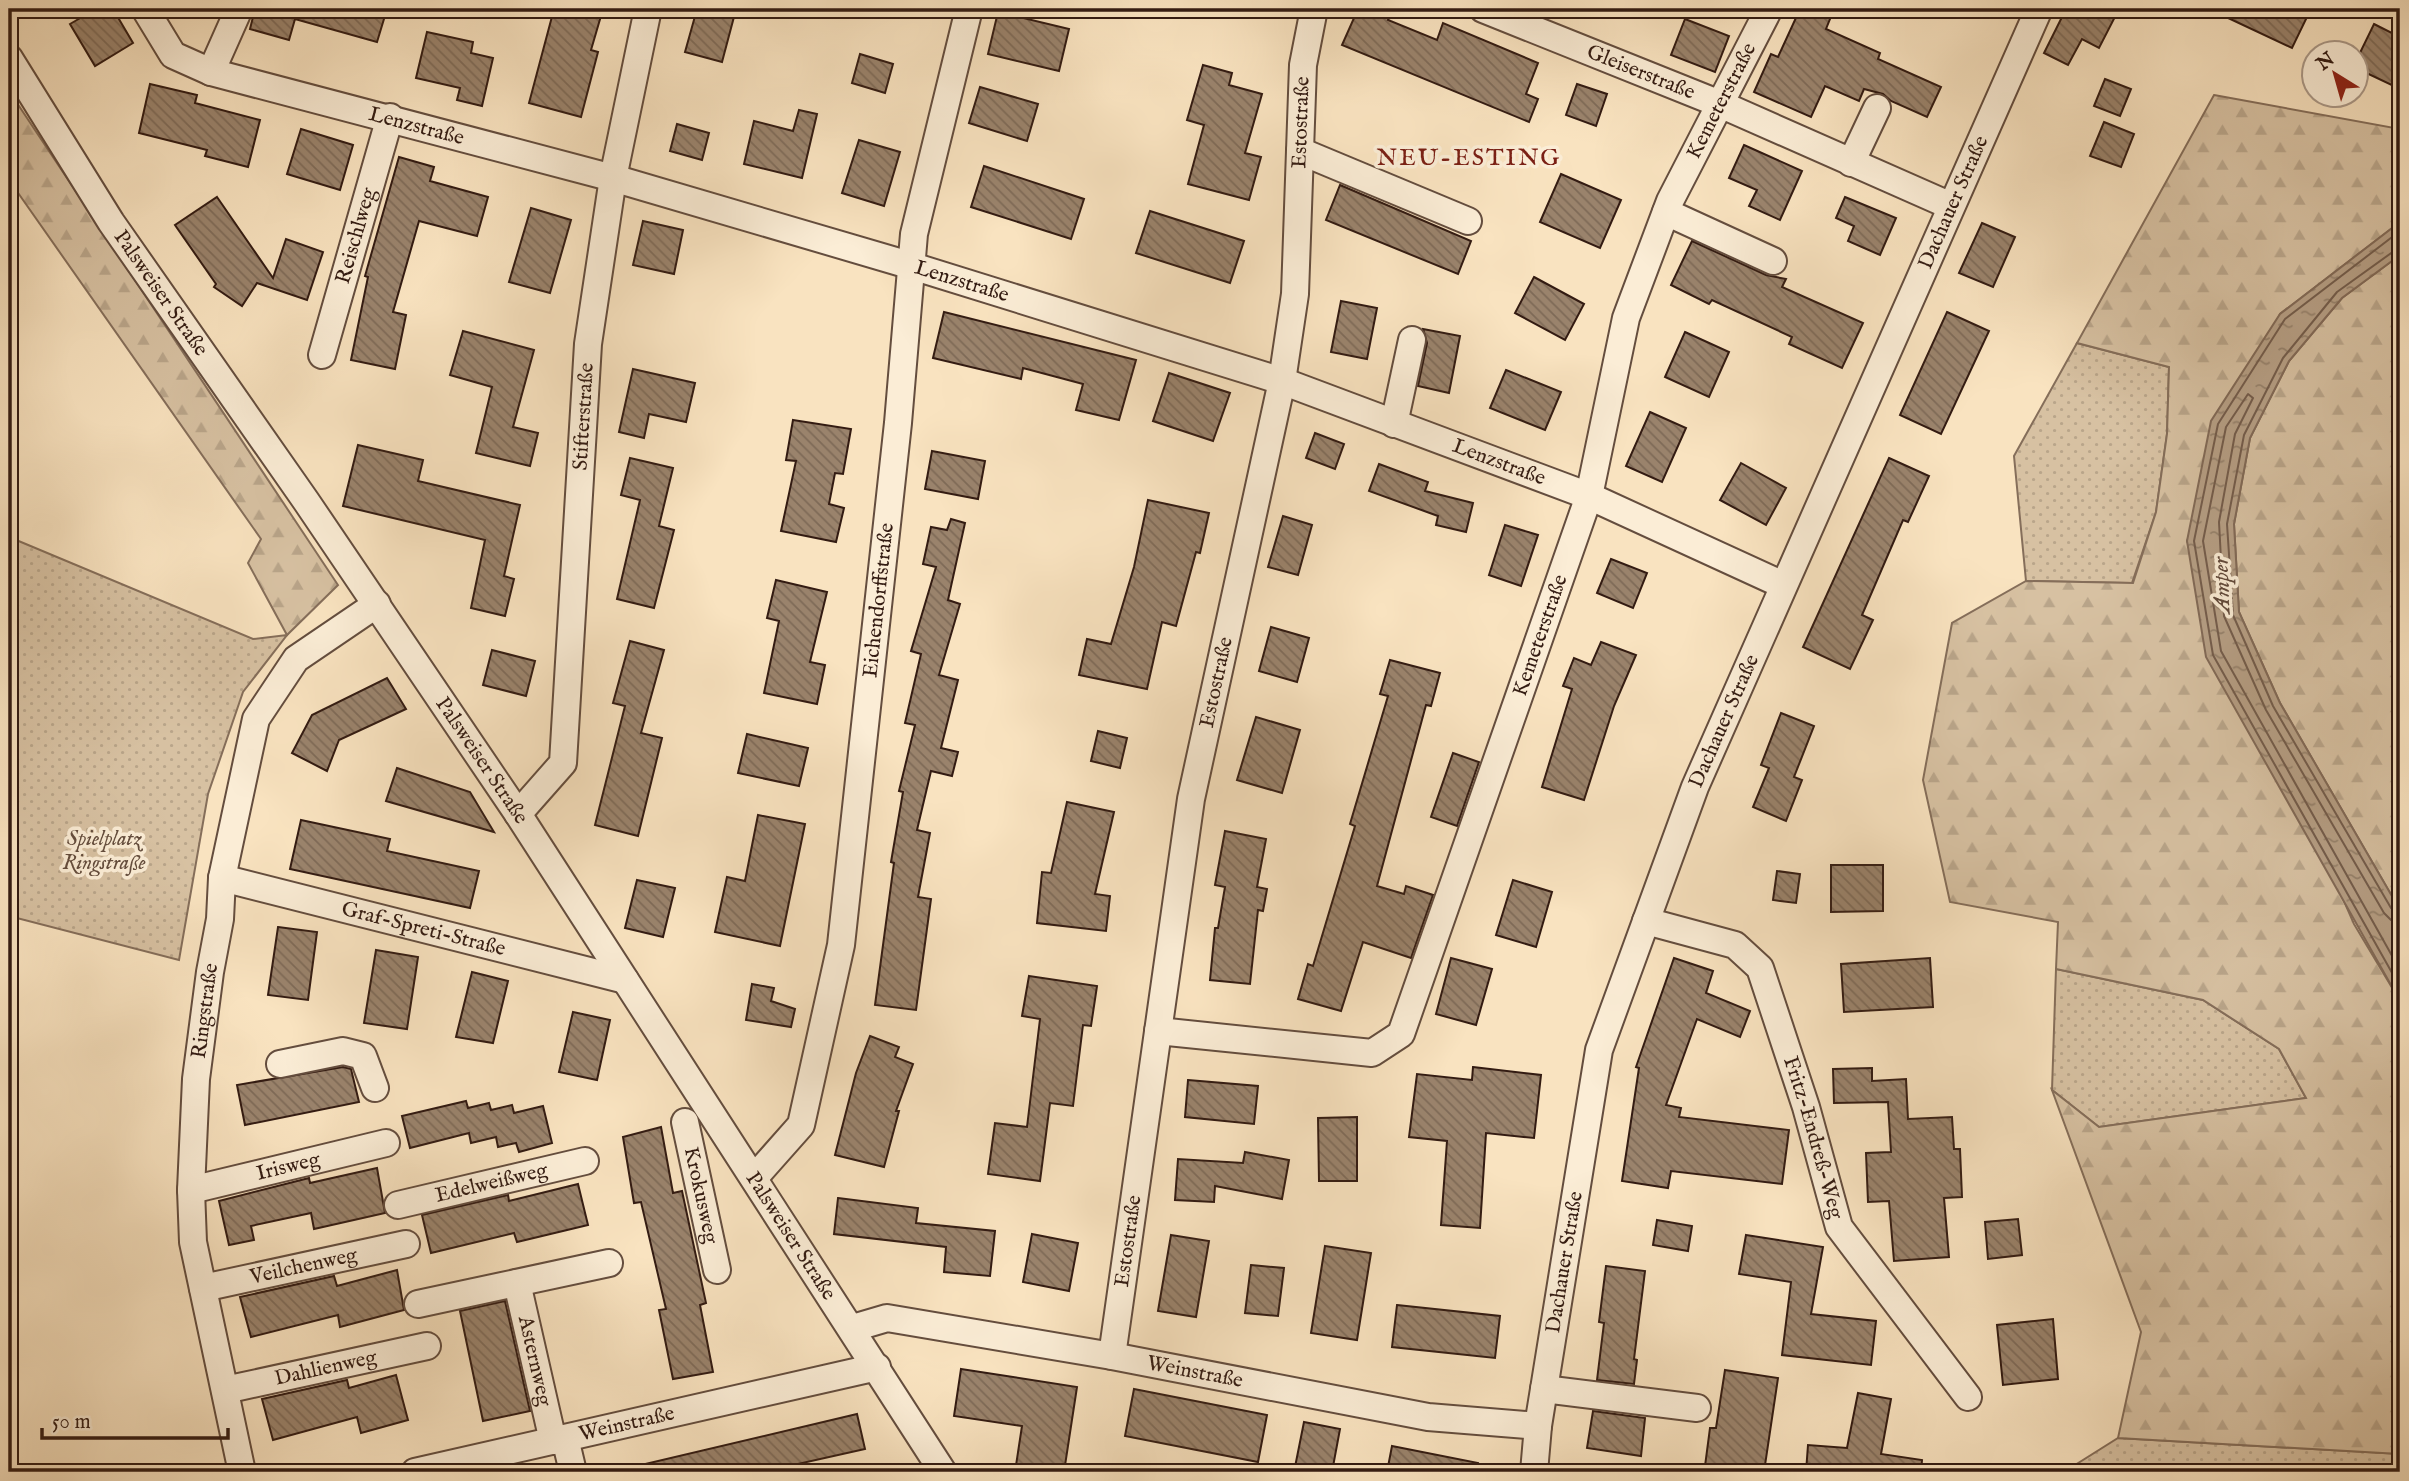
<svg xmlns="http://www.w3.org/2000/svg" width="2409" height="1481" viewBox="0 0 2409 1481" font-family="'IM FELL English',serif">
<defs>
<pattern id="grass-dots" width="8" height="8" patternUnits="userSpaceOnUse" patternTransform="scale(1.75)"><rect width="8" height="8" fill="#d7c1a2"/><path d="M2 2h.1M6 6h.1" fill="none" stroke="#b9a58a" stroke-width="1.8" stroke-linecap="round"/></pattern>
<pattern id="forest-firs" width="22" height="20" patternUnits="userSpaceOnUse" patternTransform="scale(1.75)"><rect width="22" height="20" fill="#d7c1a2"/><path d="M5 1l3.5 6h-7zM16 11l3.5 6h-7z" fill="#b9a58a"/></pattern>
<pattern id="water-ripples" width="26" height="14" patternUnits="userSpaceOnUse" patternTransform="scale(1.75)"><rect width="26" height="14" fill="#b69f85"/><path d="M2 4q2-2 4 0t4 0M15 11q2-2 4 0t4 0" fill="none" stroke="#95816b"/></pattern>
<pattern id="building-back-hatch" width="6" height="6" patternUnits="userSpaceOnUse" patternTransform="scale(1.75)"><rect width="6" height="6" fill="#9a836c"/><path d="M-1 5l2 2M0 0l6 6M5-1l2 2" fill="none" stroke="#7e6a57"/></pattern>
</defs>
<rect width="100%" height="100%" fill="#f9e3c0"/>
<filter id="stains"><feTurbulence type="fractalNoise" baseFrequency=".00286" numOctaves="4"/><feColorMatrix values="0 0 0 0 .2 0 0 0 0 .09 0 0 0 0 .02 0 0 0 .5 -.17"/></filter>
<radialGradient id="worn" r=".72"><stop offset=".6" stop-color="#630" stop-opacity="0"/><stop offset="1" stop-color="#630" stop-opacity=".3"/></radialGradient>
<g fill="url(#grass-dots)" stroke="#856e5a" stroke-width="2">
<path d="M2077 343 2169 367 2167 434 2156 512 2132 583 2026 581 2014 456Z"/>
<path d="M9 537 253 639 287 635 243 692 208 794 179 960 9 916Z"/>
<path d="M2056 969 2203 1000 2279 1049 2306 1098 2099 1127 2052 1090Z"/>
<path d="M2118 1438 2400 1454V1472H2064Z"/>
</g>
<g fill="url(#forest-firs)" stroke="#856e5a" stroke-width="2">
<path d="M9 91 338 585 287 635 248 563 261 539 9 180Z"/>
<path d="M2214 95 2400 129V222L2280 314 2187 541 2354 924 2400 1001V1454L2118 1438 2141 1332 2052 1090 2099 1127 2306 1098 2279 1049 2203 1000 2056 969 2058 922 1950 902 1923 780 1952 623 2026 581 2133 583 2156 512 2167 434 2169 367 2077 343Z"/>
<path d="M2400 255V910L2280 703 2239 612 2234 524 2250 438 2289 361 2342 298Z"/>
</g>
<path fill="url(#water-ripples)" stroke="#826a57" stroke-width="2" d="M2400 222V255L2342 298 2289 361 2250 438 2234 524 2239 612 2280 703 2400 910V1001L2206 657 2187 541 2211 421 2280 314Z"/>
<g fill="none" stroke-linecap="round" stroke-linejoin="round">
<g stroke="#745d4c" stroke-width="2">
<path d="M2400 231 2285 319 2218 424 2194 541 2213 655 2400 987"/>
<path d="M2400 250 2394 251 2337 292 2283 358 2244 435 2227 524 2233 615 2273 706 2391 908 2400 912"/>
<path d="M2400 921 2391 920 2384 913 2266 710 2224 616 2219 522 2235 434 2253 398 2248 394 2226 427 2203 541 2221 651 2400 970"/>
</g>
</g>
<g fill="url(#building-back-hatch)" stroke="#331b12" stroke-width="2">
<path d="M96 9H113L133 43 95 66 70 24Z"/>
<path d="M255 9H387L377 42 295 19 289 40 250 29Z"/>
<path d="M554 9H603L591 50 598 52 581 117 529 103Z"/>
<path d="M697 9 735 13 722 62 685 52Z"/>
<path d="M1358 9H1393L1388 20 1437 40 1443 23 1538 63 1526 94 1538 99 1529 122 1342 45Z"/>
<path d="M1800 9H1834L1826 29 1880 53 1878 59 1941 87 1927 117 1891 101 1883 94 1864 89 1859 101 1825 86 1811 117 1754 92 1771 54 1778 57Z"/>
<path d="M2066 9H2119L2099 48 2082 39 2068 65 2044 53Z"/>
<path d="M2209 9H2290L2307 17 2292 48Z"/>
<path d="M998 12 1069 29 1059 71 988 54Z"/>
<path d="M1685 19 1729 36 1715 72 1671 55Z"/>
<path d="M2374 24 2400 37V89L2356 68V61Z"/>
<path d="M427 32 473 42 471 53 493 58 482 106 457 100 460 88 416 78Z"/>
<path d="M860 54 893 64 885 93 852 83Z"/>
<path d="M1203 65 1232 73 1229 85 1262 94 1245 153 1261 157 1249 200 1188 184 1204 125 1187 120Z"/>
<path d="M2105 79 2131 89 2120 116 2094 106Z"/>
<path d="M150 84 197 95 195 103 260 120 248 167 205 156 207 150 139 133Z"/>
<path d="M1577 84 1607 94 1596 126 1566 115Z"/>
<path d="M980 87 1038 104 1027 141 969 123Z"/>
<path d="M799 110 817 114 802 178 744 164 754 121 793 131Z"/>
<path d="M2104 122 2134 134 2121 167 2090 156Z"/>
<path d="M677 124 709 133 702 160 670 151Z"/>
<path d="M301 129 353 145 340 190 287 174Z"/>
<path d="M859 140 900 152 884 206 842 193Z"/>
<path d="M1744 145 1802 171 1780 220 1749 206 1757 190 1729 178Z"/>
<path d="M399 157 434 167 430 181 488 197 477 236 419 221 393 312 406 315 395 369 351 360 368 277 365 276Z"/>
<path d="M984 166 1084 199 1071 239 971 207Z"/>
<path d="M1561 174 1621 200 1600 248 1540 222Z"/>
<path d="M1340 185 1471 241 1458 274 1326 220Z"/>
<path d="M217 197 273 278 286 239 323 252 307 300 257 283 242 306 214 287 216 284 175 225Z"/>
<path d="M1845 197 1896 218 1880 255 1848 241 1854 226 1836 218Z"/>
<path d="M531 208 571 220 550 293 509 282Z"/>
<path d="M1150 211 1244 241 1230 283 1136 253Z"/>
<path d="M643 221 683 230 674 274 633 265Z"/>
<path d="M1982 223 2015 237 1993 287 1959 273Z"/>
<path d="M1692 241 1766 275 1786 279 1782 287 1863 323 1842 368 1789 344 1792 337 1712 300 1709 304 1671 285Z"/>
<path d="M1534 277 1584 304 1565 340 1515 313Z"/>
<path d="M1341 301 1377 308 1367 359 1331 352Z"/>
<path d="M944 312 1136 360 1119 420 1076 410 1083 384 1023 368 1021 379 933 358Z"/>
<path d="M1947 312 1989 331 1941 434 1900 415Z"/>
<path d="M1423 329 1460 336 1449 393 1418 386 1427 343Z"/>
<path d="M463 331 534 350 513 427 538 433 530 466 476 453 492 387 450 375Z"/>
<path d="M1685 332 1729 352 1709 397 1665 377Z"/>
<path d="M633 369 695 383 686 422 649 414 644 438 619 432Z"/>
<path d="M1506 370 1561 392 1545 430 1490 408Z"/>
<path d="M1169 373 1230 393 1213 441 1153 421Z"/>
<path d="M1650 412 1686 428 1662 482 1626 466Z"/>
<path d="M793 420 851 429 843 474 835 473 829 504 844 508 836 542 781 531 796 461 786 460Z"/>
<path d="M1315 433 1344 444 1335 469 1306 458Z"/>
<path d="M358 445 423 460 418 481 520 505 504 576 514 579 505 616 471 608 485 540 343 506Z"/>
<path d="M932 451 985 461 978 499 925 489Z"/>
<path d="M630 458 673 468 659 526 674 530 654 608 617 599 640 500 621 495Z"/>
<path d="M1889 458 1929 476 1908 522 1903 520 1862 615 1873 620 1850 669 1803 647Z"/>
<path d="M1741 463 1786 488 1766 525 1720 500Z"/>
<path d="M1379 464 1428 482 1425 491 1473 503 1466 532 1436 525 1438 516 1369 491Z"/>
<path d="M1148 500 1209 513 1200 553 1196 552 1176 626 1162 622 1147 689 1079 675 1087 639 1111 644 1134 567Z"/>
<path d="M1283 516 1312 525 1298 575 1268 567Z"/>
<path d="M951 519 965 523 948 600 960 604 939 675 958 680 941 748 958 752 952 776 931 771 917 830 930 833 918 897 931 899 916 1010 875 1005 894 863 891 862 903 792 899 791 915 725 905 723 921 654 911 651 936 567 923 564 931 527 947 530Z"/>
<path d="M1505 525 1538 535 1521 586 1489 575Z"/>
<path d="M1611 559 1647 573 1633 608 1597 593Z"/>
<path d="M776 580 827 592 810 662 825 665 817 704 764 693 779 621 767 618Z"/>
<path d="M1271 627 1309 638 1297 682 1259 671Z"/>
<path d="M630 641 664 650 641 733 662 738 638 836 595 825 625 706 613 703Z"/>
<path d="M1601 642 1636 655 1614 706 1584 800 1542 787 1572 689 1563 686 1574 658 1591 665Z"/>
<path d="M492 650 535 661 526 696 483 685Z"/>
<path d="M1390 660 1440 673 1431 706 1426 705 1377 886 1404 894 1406 886 1433 895 1411 958 1363 942 1341 1011 1298 999 1308 964 1313 966 1355 826 1350 824 1388 696 1380 694Z"/>
<path d="M387 678 406 709 339 740 327 771 292 753 312 715Z"/>
<path d="M1781 713 1814 726 1794 777 1802 780 1786 821 1753 807 1769 768 1761 765Z"/>
<path d="M1256 717 1300 730 1282 793 1237 780Z"/>
<path d="M1098 731 1127 738 1120 768 1091 761Z"/>
<path d="M747 734 808 748 799 786 738 773Z"/>
<path d="M1453 753 1479 762 1457 826 1431 817Z"/>
<path d="M397 768 470 792 494 832 386 801Z"/>
<path d="M1067 802 1114 812 1095 894 1110 896 1106 931 1037 923 1042 872 1051 873Z"/>
<path d="M758 815 805 824 780 946 715 932 727 877 745 881Z"/>
<path d="M301 820 390 839 387 851 479 871 470 908 290 869Z"/>
<path d="M1225 831 1266 839 1257 887 1267 889 1263 911 1258 910 1250 984 1210 980 1215 928H1218L1225 887 1215 885Z"/>
<path d="M1831 865H1883V911L1831 912Z"/>
<path d="M1777 871 1800 874 1796 903 1773 900Z"/>
<path d="M637 880 675 888 663 937 625 928Z"/>
<path d="M1513 880 1552 892 1536 947 1496 935Z"/>
<path d="M278 927 317 932 308 1000 268 995Z"/>
<path d="M376 950 418 957 407 1029 364 1023Z"/>
<path d="M1451 958 1492 969 1476 1025 1436 1014Z"/>
<path d="M1674 958 1713 971 1706 993 1750 1011 1740 1037 1697 1019 1666 1105 1681 1108 1679 1117 1789 1130 1782 1184 1671 1171 1668 1188 1622 1181 1639 1068 1636 1067Z"/>
<path d="M1930 958 1933 1007 1844 1012 1841 964Z"/>
<path d="M472 972 508 981 493 1043 456 1037Z"/>
<path d="M1029 976 1097 986 1091 1026 1083 1025 1073 1106 1050 1103 1040 1181 988 1174 995 1123 1027 1127 1040 1019 1022 1016Z"/>
<path d="M752 984 774 988 771 1001 795 1009 791 1027 746 1020Z"/>
<path d="M573 1012 610 1020 597 1080 559 1072Z"/>
<path d="M870 1036 899 1047 895 1057 913 1064 896 1111H899L884 1167 835 1155 856 1073Z"/>
<path d="M343 1067 351 1069 359 1102 245 1125 237 1085Z"/>
<path d="M1473 1067 1541 1075 1534 1138 1486 1133 1480 1228 1441 1225 1447 1141 1409 1137 1417 1074 1472 1080Z"/>
<path d="M1872 1068V1081L1906 1079 1908 1119 1952 1117 1954 1149H1960L1962 1197 1944 1198 1949 1257 1894 1261 1889 1201 1868 1202 1866 1153 1891 1152 1888 1102 1834 1103 1833 1069Z"/>
<path d="M1188 1080 1258 1086 1254 1124 1185 1117Z"/>
<path d="M466 1101 468 1108 489 1103 491 1110 512 1105 514 1113 543 1106 552 1143 519 1152 516 1143 498 1147 496 1137 471 1143 469 1133 410 1148 402 1116Z"/>
<path d="M1357 1117V1181H1319L1318 1118Z"/>
<path d="M661 1127 673 1193 682 1191 706 1303 700 1305 713 1372 673 1379 659 1310 666 1309 641 1202 634 1203 623 1137Z"/>
<path d="M1245 1152 1289 1160 1282 1199 1215 1186 1214 1202 1175 1200 1178 1159 1243 1163Z"/>
<path d="M377 1168 385 1213 314 1229 311 1213 251 1226 254 1240 229 1245 219 1201 309 1178 310 1183Z"/>
<path d="M578 1184 588 1225 517 1242 514 1233 431 1253 422 1215 508 1195 509 1201Z"/>
<path d="M838 1198 918 1208 916 1223 995 1231 990 1276 944 1272 946 1247 834 1234Z"/>
<path d="M2018 1219 2022 1255 1988 1259 1985 1222Z"/>
<path d="M1657 1220 1692 1226 1688 1251 1653 1245Z"/>
<path d="M1032 1234 1078 1243 1069 1291 1023 1282Z"/>
<path d="M1171 1235 1209 1241 1196 1317 1158 1311Z"/>
<path d="M1746 1235 1823 1247 1811 1314 1876 1321 1871 1365 1782 1355 1791 1282 1739 1274Z"/>
<path d="M1325 1246 1371 1253 1357 1340 1311 1333Z"/>
<path d="M1251 1265 1284 1268 1278 1316 1245 1313Z"/>
<path d="M1606 1266 1645 1271 1634 1359 1637 1360 1634 1384 1597 1380 1604 1323 1599 1322Z"/>
<path d="M397 1270 404 1310 340 1327 338 1315 251 1337 240 1297 334 1276 337 1286Z"/>
<path d="M505 1301 530 1411 483 1421 460 1311Z"/>
<path d="M1397 1305 1500 1316 1495 1358 1392 1347Z"/>
<path d="M2053 1319 2058 1379 2003 1385 1997 1325Z"/>
<path d="M961 1369 1077 1387 1064 1472H1015L1022 1426 954 1416Z"/>
<path d="M1725 1370 1778 1378 1764 1472 1705 1466 1710 1428H1716Z"/>
<path d="M396 1375 408 1420 361 1433 357 1417 273 1440 262 1399 347 1380 349 1388Z"/>
<path d="M1134 1389 1267 1415 1258 1462 1125 1436Z"/>
<path d="M1858 1393 1891 1399 1881 1454 1922 1460 1921 1472H1806L1808 1445 1847 1448Z"/>
<path d="M1593 1411 1645 1418 1641 1456 1587 1448Z"/>
<path d="M857 1414 865 1449 762 1472H642L641 1465Z"/>
<path d="M1304 1422 1340 1429 1332 1472H1294Z"/>
<path d="M1392 1446 1478 1463 1477 1472H1387Z"/>
</g>
<g fill="none" stroke-linecap="round" stroke-linejoin="round">
<g stroke="#644d3e" stroke-width="30">
<g id="minor">
<path id="s1" d="M145 9 173 55 211 72 613 178 909 265 1282 381 1589 496 1783 585"/>
<path id="s2" d="M1483 9 1720 104 1951 206"/>
<path id="s3" d="M9 58 111 222 306 501 518 814 943 1472"/>
<path d="M211 72 239 9"/>
<path d="M1300 151 1468 221"/>
<path d="M1851 163 1877 108"/>
<path d="M1666 212 1773 261"/>
<path id="s4" d="M322 355 390 117"/>
<path d="M1394 424 1412 340"/>
<path id="s5" d="M518 814 563 763 588 344 613 178 648 9"/>
<path id="s6" d="M222 878 625 980"/>
<path id="s7" d="M1646 921 1735 945 1760 968 1806 1107 1839 1227 1968 1397"/>
<path id="s8" d="M1158 1031 1372 1053 1401 1034 1589 496 1626 318 1670 201 1769 9"/>
<path d="M280 1064 343 1051 363 1056 375 1088"/>
<path id="s9" d="M685 1122 717 1270"/>
<path id="s10" d="M754 1178 801 1125 841 945 898 423 914 234 969 9"/>
<path id="s11" d="M191 1190 386 1143"/>
<path id="s12" d="M398 1205 585 1161"/>
<path id="s13" d="M517 1283 553 1441"/>
<path id="s14" d="M203 1288 406 1244"/>
<path d="M418 1304 609 1263"/>
<path id="s15" d="M853 1328 887 1318 1112 1356 1428 1417 1538 1426"/>
<path id="s16" d="M1112 1356 1191 799 1282 381 1295 294 1303 65 1314 9"/>
<path d="M1544 1389 1697 1408"/>
<path id="s17" d="M225 1390 427 1346"/>
<path d="M565 1438 573 1472"/>
<path id="s18" d="M242 1472 193 1242 191 1190 196 1079 210 972 220 919 222 878 256 719 296 659 377 604"/>
<path id="s19" d="M415 1472 877 1367"/>
<path id="s20" d="M1534 1472 1538 1426 1599 1050 1695 787 2039 9"/>
</g>
</g>
<use href="#minor" stroke="#fbedd6" stroke-width="26"/>
</g>
<g text-anchor="middle" dominant-baseline="central" stroke-width="7" stroke-linejoin="round" paint-order="stroke">
<g font-size="21" fill="#331b12" stroke="#fbedd6">
<text stroke="none"><textPath href="#s2" startOffset="170">Gleiserstraße</textPath></text>
<text stroke="none"><textPath href="#s8" startOffset="1239">Kemeterstraße</textPath></text>
<text stroke="none"><textPath href="#s16" startOffset="1250">Estostraße</textPath></text>
<text stroke="none"><textPath href="#s1" startOffset="308">Lenzstraße</textPath></text>
<text stroke="none"><textPath href="#s20" startOffset="1346">Dachauer Straße</textPath></text>
<text stroke="none"><textPath href="#s4" startOffset="124">Reischlweg</textPath></text>
<text stroke="none"><textPath href="#s1" startOffset="875">Lenzstraße</textPath></text>
<text stroke="none"><textPath href="#s3" startOffset="280">Palsweiser Straße</textPath></text>
<text stroke="none"><textPath href="#s5" startOffset="415">Stifterstraße</textPath></text>
<text stroke="none"><textPath href="#s1" startOffset="1442">Lenzstraße</textPath></text>
<text stroke="none"><textPath href="#s10" startOffset="602">Eichendorffstraße</textPath></text>
<text stroke="none"><textPath href="#s8" startOffset="672">Kemeterstraße</textPath></text>
<text stroke="none"><textPath href="#s16" startOffset="682">Estostraße</textPath></text>
<text stroke="none"><textPath href="#s20" startOffset="779">Dachauer Straße</textPath></text>
<text stroke="none"><textPath href="#s3" startOffset="847">Palsweiser Straße</textPath></text>
<text stroke="none"><textPath href="#s6" startOffset="208">Graf-Spreti-Straße</textPath></text>
<text stroke="none"><textPath href="#s18" startOffset="467">Ringstraße</textPath></text>
<text stroke="none"><textPath href="#s7" startOffset="304">Fritz-Endreß-Weg</textPath></text>
<text stroke="none"><textPath href="#s11" startOffset="100">Irisweg</textPath></text>
<text stroke="none"><textPath href="#s12" startOffset="96">Edelweißweg</textPath></text>
<text stroke="none"><textPath href="#s9" startOffset="75">Krokusweg</textPath></text>
<text stroke="none"><textPath href="#s3" startOffset="1414">Palsweiser Straße</textPath></text>
<text stroke="none"><textPath href="#s16" startOffset="116">Estostraße</textPath></text>
<text stroke="none"><textPath href="#s20" startOffset="212">Dachauer Straße</textPath></text>
<text stroke="none"><textPath href="#s14" startOffset="103">Veilchenweg</textPath></text>
<text stroke="none"><textPath href="#s13" startOffset="80">Asternweg</textPath></text>
<text stroke="none"><textPath href="#s17" startOffset="103">Dahlienweg</textPath></text>
<text stroke="none"><textPath href="#s15" startOffset="348">Weinstraße</textPath></text>
<text stroke="none"><textPath href="#s19" startOffset="217">Weinstraße</textPath></text>
</g>
<g font-size="21" font-style="italic" fill="#644d3d" stroke="#fbedd6">
<text x="104" y="839">Spielplatz<tspan x="104" dy="24">Ringstraße</tspan></text>
</g>
<g font-size="23" font-style="italic" fill="#61493a" stroke="#fbedd6">
<text transform="translate(2222 585) rotate(-92)">Amper</text>
</g>
<g font-size="24" letter-spacing="2" fill="#7a1f14" stroke="#fbedd6">
<text x="1469" y="158">NEU-ESTING</text>
</g>
</g>
<rect width="2409" height="1481" fill="none" stroke="#f9e3c0" stroke-width="35"/>
<rect x="10" y="10" width="2388" height="1460" fill="none" stroke="#331b12" stroke-width="3.5"/>
<rect x="18" y="18" width="2374" height="1446" fill="none" stroke="#331b12" stroke-width="2"/>
<g transform="translate(2335 74) rotate(323)"><circle r="33" fill="#fbedd6" stroke="#ab9988" stroke-width="2"/>
<path d="M0-5L12 26L0 18L-12 26Z" fill="#8f2418"/>
<text y="-10" font-size="19" font-weight="bold" text-anchor="middle" fill="#331b12">N</text>
</g>
<path d="M42 1428v10h186v-10" fill="none" stroke="#331b12" stroke-width="3.5"/>
<text x="52" y="1428" font-size="21" fill="#331b12" stroke="#fbedd6" stroke-width="5" paint-order="stroke">50 m</text>
<rect width="100%" height="100%" filter="url(#stains)"/>
<rect width="100%" height="100%" fill="url(#worn)"/>
</svg>
